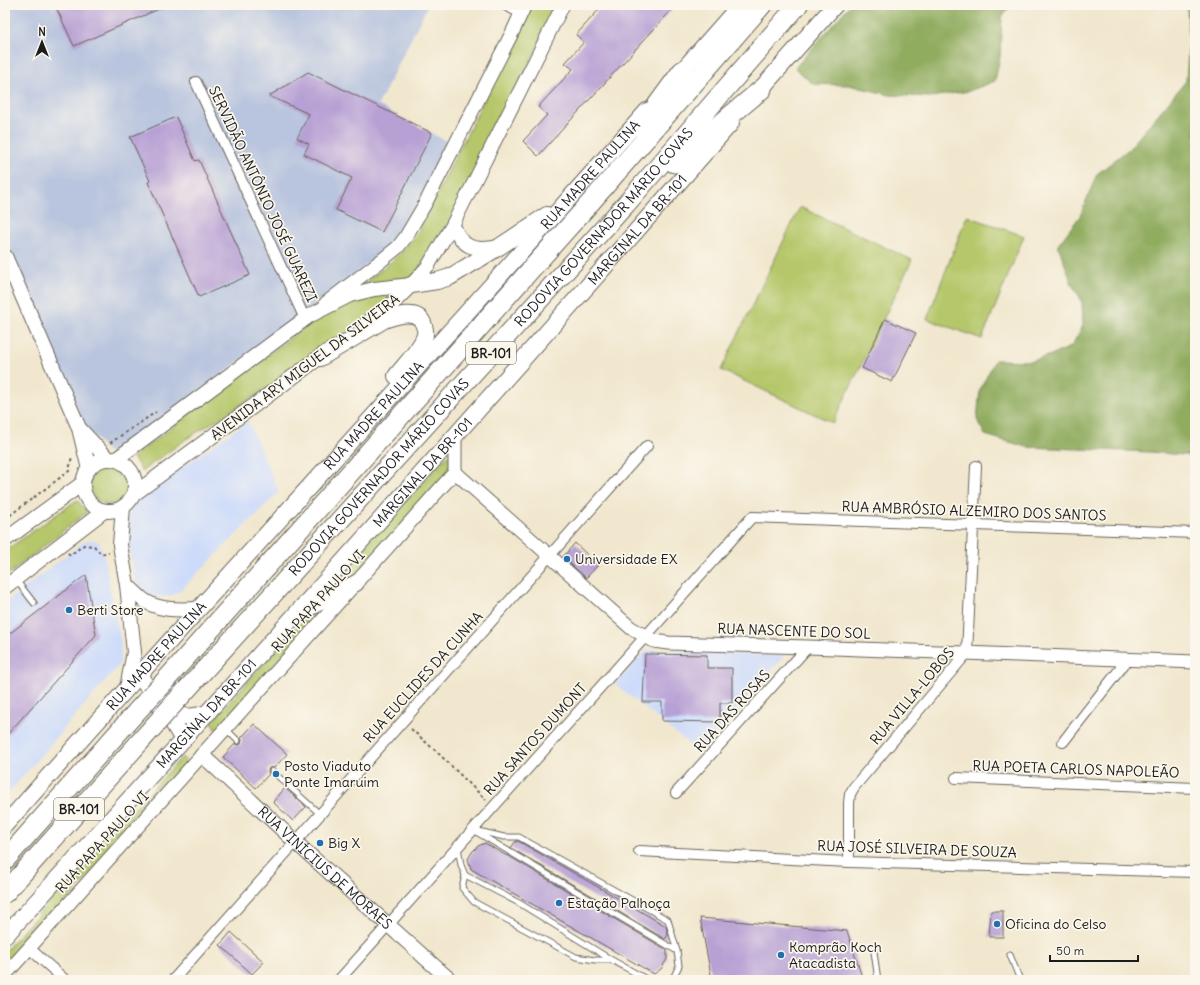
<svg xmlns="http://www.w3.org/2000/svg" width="1200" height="985" viewBox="0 0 1200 985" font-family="Delius,sans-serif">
<rect width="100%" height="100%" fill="#fbf7ec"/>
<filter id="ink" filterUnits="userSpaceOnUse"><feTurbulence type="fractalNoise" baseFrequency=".025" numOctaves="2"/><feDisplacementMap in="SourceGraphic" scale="8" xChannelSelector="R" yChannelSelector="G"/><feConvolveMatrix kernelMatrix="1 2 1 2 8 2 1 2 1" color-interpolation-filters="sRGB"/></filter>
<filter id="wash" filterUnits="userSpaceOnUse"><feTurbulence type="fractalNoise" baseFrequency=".012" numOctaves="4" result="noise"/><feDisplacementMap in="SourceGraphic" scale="16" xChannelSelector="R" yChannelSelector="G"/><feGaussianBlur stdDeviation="0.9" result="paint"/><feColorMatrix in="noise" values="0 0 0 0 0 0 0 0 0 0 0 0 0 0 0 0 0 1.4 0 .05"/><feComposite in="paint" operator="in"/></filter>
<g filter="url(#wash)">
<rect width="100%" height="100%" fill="#f1e7ce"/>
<g fill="#cddbfa">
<path d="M248 421 279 492 180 591 170 596 164 597 151 595 144 591 135 580 126 528 129 512 131 507 139 498Z"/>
<path d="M90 540H95L99 542 103 552 121 644V654L119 665 5 797V603L85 541Z"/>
<path d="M646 650 784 656 699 752 615 684Z"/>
</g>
<path fill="#b9c5de" d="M5 5H428L378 105 450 143 411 219 394 243 306 312 114 454H110L84 425 5 243Z"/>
<g fill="#b5c76b" stroke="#687244">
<path d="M532 5H558L459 206 411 281 362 285C383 269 401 256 417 234Z"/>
<path d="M800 207 912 260 833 423 721 370Z"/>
<path d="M967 216 1024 236 982 339 927 319Z"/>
<path d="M403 290 383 306 287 376 186 439 142 471 133 457 313 321 339 304Z"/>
<path d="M452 451 450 473 355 576 318 595Z"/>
<circle cx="109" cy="485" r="19"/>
<path d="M77 500 87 512 5 577V551Z"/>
<path d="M331 607 221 730 215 729 212 722 301 622Z"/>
<path d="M182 757 189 764 5 969V951Z"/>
</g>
<g fill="#90ac5f" stroke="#56643e">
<path d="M850 5H1010L1002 17 1000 56 995 81 969 91 930 97 890 95 849 85 813 84 795 68Z"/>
<path d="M1179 5H1195V456L1150 452 1027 447 985 435 977 419 980 390 995 360 1032 361 1051 355 1071 347 1083 326 1082 301 1072 284 1058 245 1080 216 1097 174 1129 149 1186 81 1189 40 1187 9Z"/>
</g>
<g id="blocks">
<g fill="#b7a0d4">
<path d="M55 5H168L74 46Z"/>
<path d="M603 5H676L538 156 523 141 547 115 538 107 573 69 565 63 584 42 576 35Z"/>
<path d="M308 72 432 133 382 232 336 210 352 178 304 154 309 144 297 138 309 114 269 96Z"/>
<path d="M176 117 195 161 199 160 250 275 199 297 148 182 150 181 130 137Z"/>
<path d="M885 319 916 333 892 382 862 368Z"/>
<path d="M575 543 598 565 586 578 563 557Z"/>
<path d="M86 575 96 635 5 737V637Z"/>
<path d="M645 654 707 655V668H732V703H720V722L662 721V702H643Z"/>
<path d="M254 724 287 754 274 768H269L268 771 269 774 256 788 223 757 235 744 239 745 241 744 242 740 241 738Z"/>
<path d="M285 788 306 807 293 821 273 802Z"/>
<path d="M518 841 666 926 668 935 665 939 511 848 515 842Z"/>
<path d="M485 843 507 856V855L667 950V959L661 969 654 974 471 869 468 859 472 852 478 846Z"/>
<path d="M991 911H1003V937H989Z"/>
<path d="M700 918 847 931 863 980H712Z"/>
<path d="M231 932 264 962 252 974 220 945Z"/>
</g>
</g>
</g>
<g filter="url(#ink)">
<use href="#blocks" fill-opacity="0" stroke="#67635a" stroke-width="1"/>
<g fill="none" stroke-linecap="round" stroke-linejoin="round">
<g stroke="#67635a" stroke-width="7">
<g id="service">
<path d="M16 580 34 603"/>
<path d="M226 729 238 741"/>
<path d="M272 771 320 814"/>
<path d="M473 830 677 951 679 966 672 980"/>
<path d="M478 831 504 837H519L668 920 677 951"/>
<path d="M458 847 461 865 465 875 519 903 610 959 648 980"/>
<path d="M465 875 462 888 474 902 576 957 595 960H609"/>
<path d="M874 952 878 980"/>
<path d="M1010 955 1020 980"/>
</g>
</g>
<g stroke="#67635a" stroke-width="12">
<g id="minor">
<path d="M505 5 521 13"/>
<path d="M196 82 305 319"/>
<path d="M1063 742 1128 659"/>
<path d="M956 778 1195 788"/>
<path d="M676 793 808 647"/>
<path d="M639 851 849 862 1195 872"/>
<path d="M849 862V803L850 794 854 787 967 653 976 466"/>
<path d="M29 948 65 980"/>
<path d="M173 980 647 446"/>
<path d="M339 980 752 517 1195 533"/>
</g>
</g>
<g stroke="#67635a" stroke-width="15">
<g id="tertiary">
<path d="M453 224C462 248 473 251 497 247"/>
<path d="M411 285 428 266 453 224 563 5"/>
<path d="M326 303 382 260 398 247 405 238 425 204 513 31 525 5"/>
<path d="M455 472 631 628 654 641 668 643 808 647 1195 662"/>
<path d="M5 975 455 472V435"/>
</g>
</g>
<g stroke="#67635a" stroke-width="16">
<g id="secondary">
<path d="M5 256 79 428 89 469"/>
<path d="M366 324 389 307 411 285"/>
<path d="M79 428 108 459"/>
<circle cx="109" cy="485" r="26"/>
<path d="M115 460 309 316 350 295 374 289 411 285"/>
<path d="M134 494 328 351"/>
<path d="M123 507 120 545 127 585 134 652 127 688"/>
<path d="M5 540 83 483"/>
<path d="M127 585C132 589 136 594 141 598 156 611 179 610 198 609"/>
<path d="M5 587 104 511"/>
<path id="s1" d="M202 755 303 849 450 980"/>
</g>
</g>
<g stroke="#67635a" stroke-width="18">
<g id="primary">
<path d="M674 80 740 5"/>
<path d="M753 98 835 5"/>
<path d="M411 285 437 281 450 277 499 247 547 215"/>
<path d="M320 358 384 320C395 316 417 309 423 323 425 328 426 331 425 335 421 349 405 364 396 376"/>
<path d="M305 610 356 583"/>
<path d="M141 673C145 689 157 699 170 708 173 711 176 714 180 715 189 719 199 715 208 713"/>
<path d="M161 709 170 718 183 740"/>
<path id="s2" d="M5 825C217 586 435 351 647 111"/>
<path id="s3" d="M5 936C250 667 492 396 731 123"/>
</g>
</g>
<g stroke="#67635a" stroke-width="21">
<g id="motorway">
<path d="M641 127 682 71"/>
<path d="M674 163 762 89"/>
<path d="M164 682 590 203 762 5"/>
<path id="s4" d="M179 698 626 204 798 5"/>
<path d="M5 860 138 710"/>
<path d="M5 893 154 726"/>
</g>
</g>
<g stroke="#67635a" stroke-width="2" stroke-dasharray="3 3" stroke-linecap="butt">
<path d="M110 443 156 412"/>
<path d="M5 519 69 471 72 456"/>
<path d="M68 553 70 555 84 545 94 546 101 554 109 552"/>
<path d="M411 729 437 752 486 800"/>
</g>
<use href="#service" stroke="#fff" stroke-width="5"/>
<use href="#minor" stroke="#fff" stroke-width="10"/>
<use href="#tertiary" stroke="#fff" stroke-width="13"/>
<use href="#secondary" stroke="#fff" stroke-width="14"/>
<use href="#primary" stroke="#fff" stroke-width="16"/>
<use href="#motorway" stroke="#fff" stroke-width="19"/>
<g stroke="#67635a" stroke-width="21" stroke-linecap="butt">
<g id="motorway-bridge">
<path d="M138 710 164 682"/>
<path d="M154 726 179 698"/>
</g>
</g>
<use href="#motorway-bridge" stroke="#fff" stroke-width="19"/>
</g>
</g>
<g fill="#1f6fb2" stroke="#fbf7ec" stroke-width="1.5">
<circle cx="567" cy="559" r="4"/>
<circle cx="69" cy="610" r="4"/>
<circle cx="276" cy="774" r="4"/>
<circle cx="320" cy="843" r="4"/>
<circle cx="559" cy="903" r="4"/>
<circle cx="997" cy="924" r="4"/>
<circle cx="781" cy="955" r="4"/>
</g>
<g text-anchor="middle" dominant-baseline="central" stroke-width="3.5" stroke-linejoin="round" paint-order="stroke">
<g fill="#fbf7ec" stroke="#5f5e5a" stroke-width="1">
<rect x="466" y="342" width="50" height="22" rx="3"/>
<rect x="54" y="798" width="50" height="22" rx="3"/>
</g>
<g font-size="13" font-weight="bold" fill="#1c1c1c">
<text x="491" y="353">BR-101</text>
<text x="79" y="809">BR-101</text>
</g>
<g font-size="14" fill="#1c1c1c" stroke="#fbf7ec">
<text stroke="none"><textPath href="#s2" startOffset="875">RUA MADRE PAULINA</textPath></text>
<text transform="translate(263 194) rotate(65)">SERVIDÃO ANTÔNIO JOSÉ GUAREZI</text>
<text stroke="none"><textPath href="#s4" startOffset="634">RODOVIA GOVERNADOR MÁRIO COVAS</textPath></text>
<text stroke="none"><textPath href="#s3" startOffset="948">MARGINAL DA BR-101</textPath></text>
<text transform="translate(305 367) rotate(-37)">AVENIDA ARY MIGUEL DA SILVEIRA</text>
<text stroke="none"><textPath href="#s2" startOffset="551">RUA MADRE PAULINA</textPath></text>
<text stroke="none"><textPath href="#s3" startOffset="624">MARGINAL DA BR-101</textPath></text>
<text stroke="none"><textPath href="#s4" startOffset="298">RODOVIA GOVERNADOR MÁRIO COVAS</textPath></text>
<text transform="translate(974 511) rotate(2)">RUA AMBRÓSIO ALZEMIRO DOS SANTOS</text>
<text transform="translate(318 601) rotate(-48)">RUA PAPA PAULO VI</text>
<text transform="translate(794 631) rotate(2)">RUA NASCENTE DO SOL</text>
<text stroke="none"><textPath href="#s2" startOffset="227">RUA MADRE PAULINA</textPath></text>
<text transform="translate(423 677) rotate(-48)">RUA EUCLIDES DA CUNHA</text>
<text transform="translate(912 696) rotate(-50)">RUA VILLA-LOBOS</text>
<text transform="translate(732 711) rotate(-48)">RUA DAS ROSAS</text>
<text stroke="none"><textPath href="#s3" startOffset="300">MARGINAL DA BR-101</textPath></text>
<text transform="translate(535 739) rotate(-48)">RUA SANTOS DUMONT</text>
<text transform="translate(1076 769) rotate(2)">RUA POETA CARLOS NAPOLEÃO</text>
<text transform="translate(102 842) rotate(-48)">RUA PAPA PAULO VI</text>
<text transform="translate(917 849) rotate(2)">RUA JOSÉ SILVEIRA DE SOUZA</text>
<text stroke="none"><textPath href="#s1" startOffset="167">RUA VINÍCIUS DE MORAES</textPath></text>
</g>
<g font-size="14" fill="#1c1c1c" stroke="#fbf7ec" text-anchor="start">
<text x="575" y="559">Universidade EX</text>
<text x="77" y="610">Berti Store</text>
<text x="284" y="766">Posto Viaduto<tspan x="284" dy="16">Ponte Imaruim</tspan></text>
<text x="328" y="843">Big X</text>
<text x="567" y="903">Estação Palhoça</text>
<text x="1005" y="924">Oficina do Celso</text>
<text x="789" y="947">Komprão Koch<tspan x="789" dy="16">Atacadista</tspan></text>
</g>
</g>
<rect width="1200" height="985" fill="none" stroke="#fbf7ec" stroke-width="20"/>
<g transform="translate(42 42)" stroke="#fbf7ec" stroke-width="3" paint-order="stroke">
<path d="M0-3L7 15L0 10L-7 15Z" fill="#1c1c1c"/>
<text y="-6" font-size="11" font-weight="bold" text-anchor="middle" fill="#1c1c1c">N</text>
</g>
<path d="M1050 955v6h88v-6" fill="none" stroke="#1c1c1c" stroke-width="2"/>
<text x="1056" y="955" font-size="12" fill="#1c1c1c" stroke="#fbf7ec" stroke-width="3" paint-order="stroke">50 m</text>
</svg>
